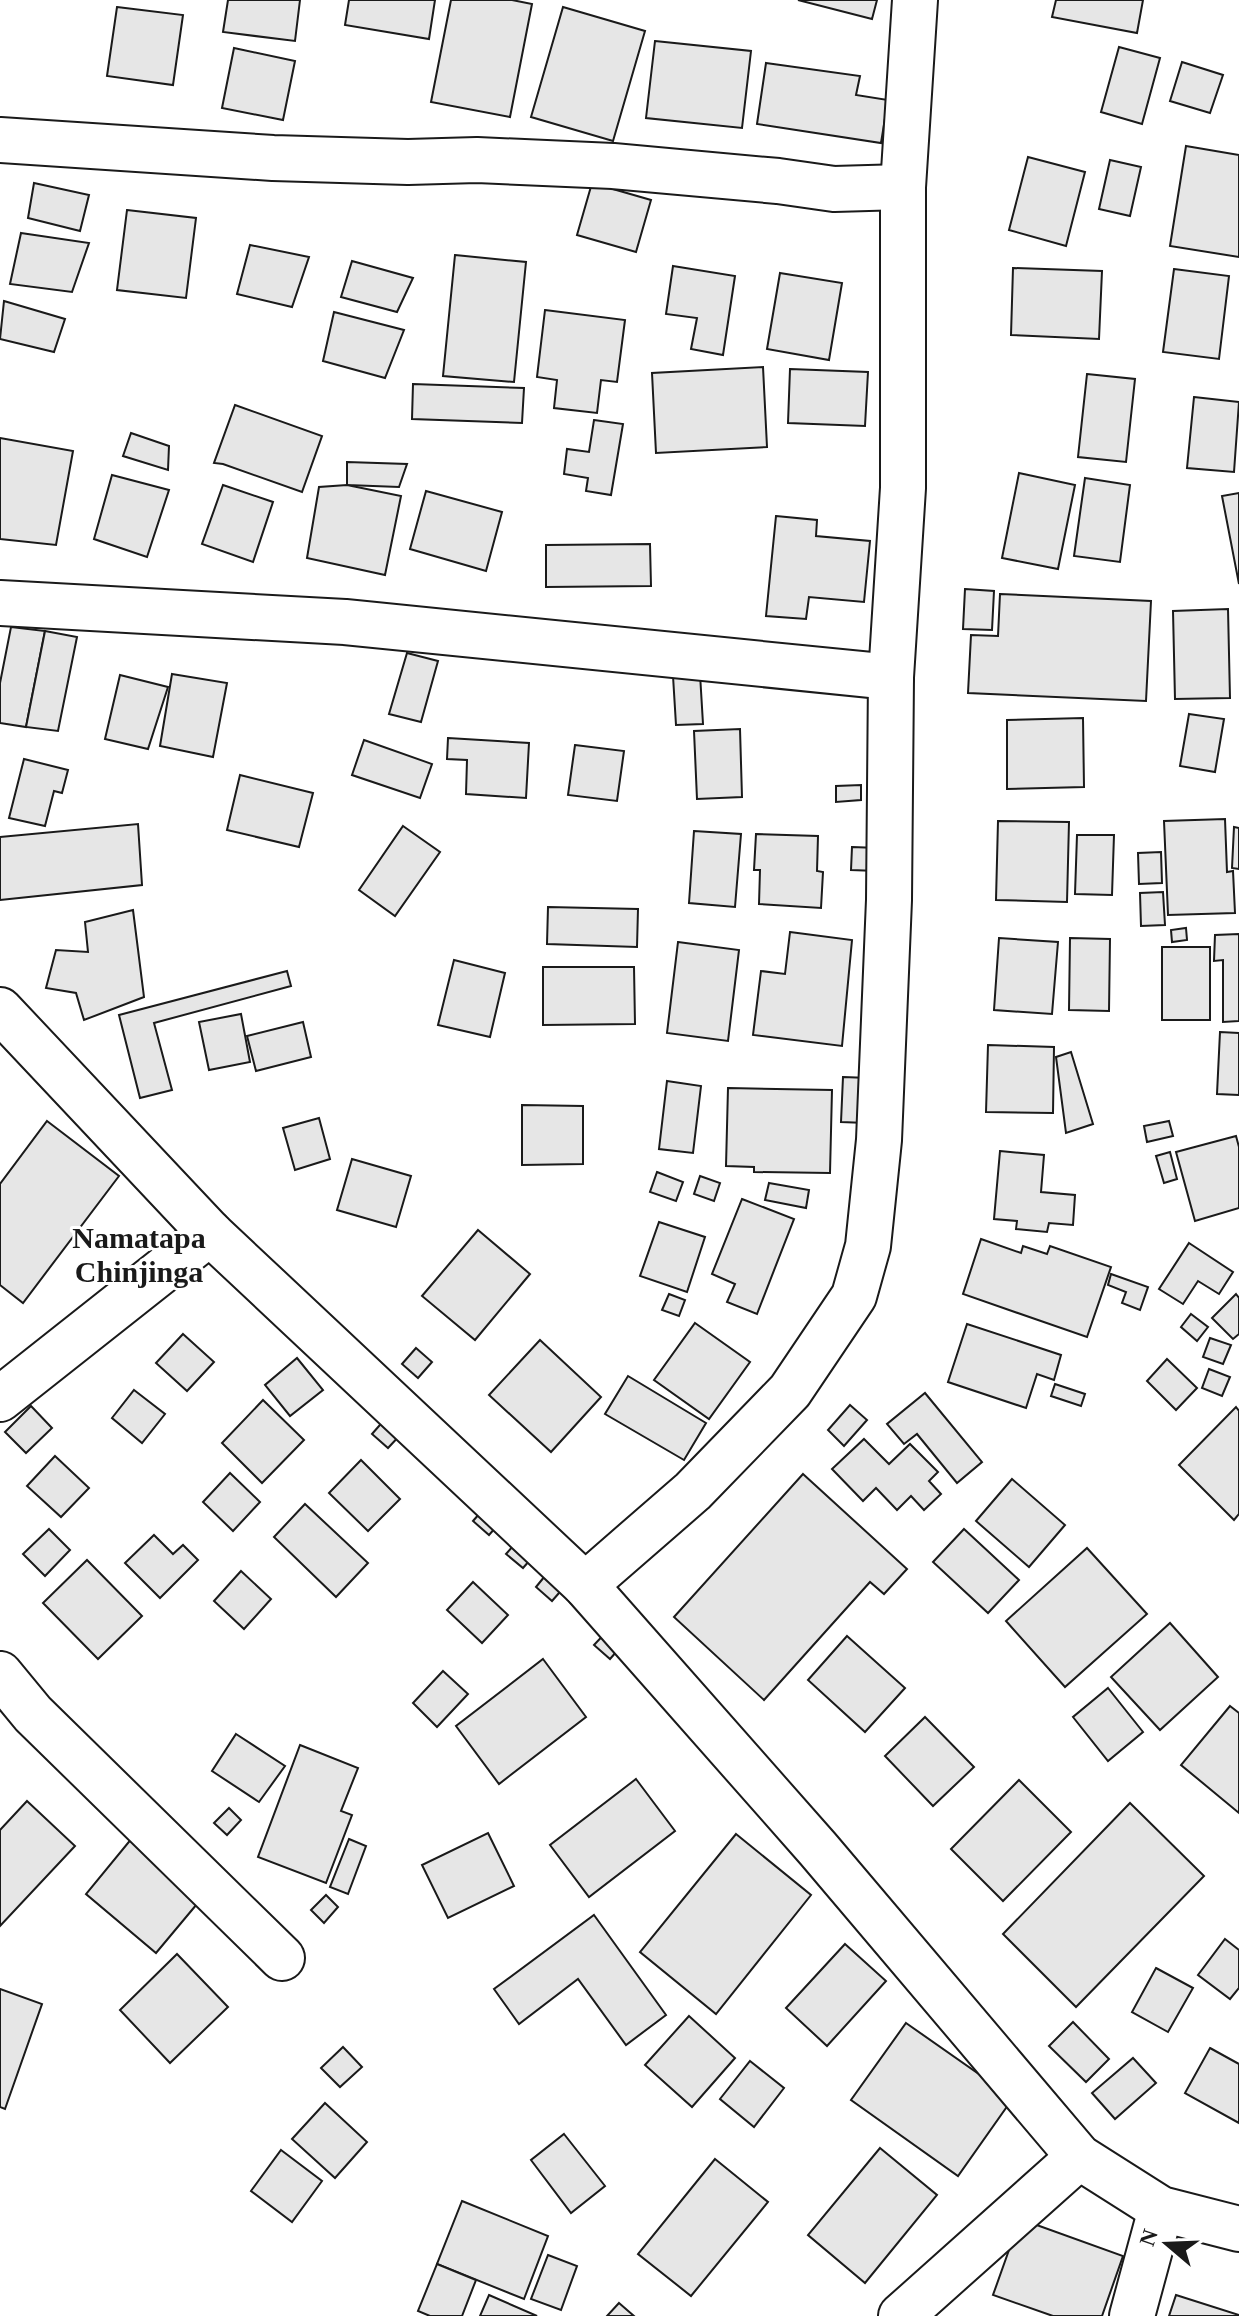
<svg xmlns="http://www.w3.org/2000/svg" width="1239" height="2316" viewBox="0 0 1239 2316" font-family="Georgia,serif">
<rect width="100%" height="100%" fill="#fff"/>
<g fill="#e6e6e6" stroke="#1a1a1a" stroke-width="2">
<path d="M228 0H300L295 41 223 32Z"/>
<path d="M349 0H435L429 39 345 25Z"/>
<path d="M451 0H512L532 4 510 117 431 102Z"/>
<path d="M798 0H877L872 19Z"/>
<path d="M1056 0H1143L1137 33 1052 17Z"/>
<path d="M117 7 183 15 173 85 107 76Z"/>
<path d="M563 7 645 31 613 141 531 117Z"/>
<path d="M655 41 751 51 742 128 646 118Z"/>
<path d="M1119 47 1160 58 1142 124 1101 112Z"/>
<path d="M234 48 295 61 283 120 222 108Z"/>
<path d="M1182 62 1223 75 1210 113 1170 101Z"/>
<path d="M766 63 860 76 856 95 888 100 881 143 757 124Z"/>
<path d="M1186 146 1239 155V257L1170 246Z"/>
<path d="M1028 157 1085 172 1066 246 1009 230Z"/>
<path d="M1110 160 1141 167 1130 216 1099 209Z"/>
<path d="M34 183 89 195 80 231 28 218Z"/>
<path d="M592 183 651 200 636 252 577 235Z"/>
<path d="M127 210 196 218 186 298 117 290Z"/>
<path d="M21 233 89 243 72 292 10 284Z"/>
<path d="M250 245 309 257 292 307 237 294Z"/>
<path d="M455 255 526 262 514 382 443 376Z"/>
<path d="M352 261 413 278 397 312 341 297Z"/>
<path d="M673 266 735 276 723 355 691 349 697 318 666 314Z"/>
<path d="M1013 268 1102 271 1099 339 1011 335Z"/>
<path d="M1174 269 1229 276 1219 359 1163 352Z"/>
<path d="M780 273 842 283 829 360 767 349Z"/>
<path d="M4 301 65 319 54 352 0 339Z"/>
<path d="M545 310 625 320 617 382 601 380 597 413 554 408 557 380 537 377Z"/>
<path d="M334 312 404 330 385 378 323 361Z"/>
<path d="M763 367 767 447 656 453 652 373Z"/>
<path d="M790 369 868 372 865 426 788 423Z"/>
<path d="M1087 374 1135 379 1126 462 1078 457Z"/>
<path d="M413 384 524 388 522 423 412 419Z"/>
<path d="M1194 397 1239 402 1234 472 1187 468Z"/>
<path d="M235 405 322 436 302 492 223 464 214 463Z"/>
<path d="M594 420 623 424 611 495 586 491 588 478 564 474 567 449 589 452Z"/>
<path d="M131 433 169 446 168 470 123 456Z"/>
<path d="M0 438 73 451 56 545 0 539Z"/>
<path d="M347 462 407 464 399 487 347 485Z"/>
<path d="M1019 473 1075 485 1058 569 1002 558Z"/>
<path d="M112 475 169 490 147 557 94 539Z"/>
<path d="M1085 478 1130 485 1120 562 1074 556Z"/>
<path d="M223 485 273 502 253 562 202 544Z"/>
<path d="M347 485 401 496 385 575 307 558 319 487Z"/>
<path d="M426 491 502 512 486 571 410 549Z"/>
<path d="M1239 493V584L1222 496Z"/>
<path d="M776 516 817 520 816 536 870 541 864 602 809 597 806 619 766 616Z"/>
<path d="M650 544 651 586 546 587V545Z"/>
<path d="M965 589 994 591 992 630 963 629Z"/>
<path d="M1000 594 1151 601 1146 701 968 693 971 635 998 636Z"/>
<path d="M1228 609 1230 698 1175 699 1173 611Z"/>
<path d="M11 627 45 631 26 727 0 723V683Z"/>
<path d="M45 631 77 637 58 731 26 727Z"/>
<path d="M407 653 438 661 421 722 389 714Z"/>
<path d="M172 674 227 683 213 757 160 746Z"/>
<path d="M700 674 703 724 676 725 673 676Z"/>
<path d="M120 675 168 687 148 749 105 739Z"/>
<path d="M1189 714 1224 719 1215 772 1180 766Z"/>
<path d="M1083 718 1084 787 1007 789V720Z"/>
<path d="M740 729 742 797 697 799 694 731Z"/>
<path d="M448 738 529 743 526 798 466 794 467 760 447 759Z"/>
<path d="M364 740 432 764 420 798 352 775Z"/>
<path d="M575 745 624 751 617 801 568 795Z"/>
<path d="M24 759 68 770 62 793 54 791 45 826 9 818Z"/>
<path d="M240 775 313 793 299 847 227 830Z"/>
<path d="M861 785V800L836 802V786Z"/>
<path d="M1225 819 1227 872 1233 871 1235 913 1168 915 1164 821Z"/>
<path d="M998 821 1069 822 1067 902 996 900Z"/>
<path d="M138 824 142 885 0 900V837Z"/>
<path d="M403 826 440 852 395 916 359 890Z"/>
<path d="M1234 827 1239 828V869L1232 868Z"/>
<path d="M694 831 741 834 735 907 689 903Z"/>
<path d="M756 834 818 836 817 871 823 872 821 908 759 904 760 870H754Z"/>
<path d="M1077 835H1114L1112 895 1075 894Z"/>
<path d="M852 847 878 848 877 871 851 870Z"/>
<path d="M1161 852 1162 883 1139 884 1138 853Z"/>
<path d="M1163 892 1165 925 1141 926 1140 893Z"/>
<path d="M548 907 638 909 637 947 547 944Z"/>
<path d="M133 910 144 997 84 1020 76 993 46 988 56 950 88 952 85 922Z"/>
<path d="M1186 928 1187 940 1172 942 1171 930Z"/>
<path d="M790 932 852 940 842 1046 753 1035 761 971 785 974Z"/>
<path d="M1239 934V1021L1223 1022V960L1214 961 1215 935Z"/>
<path d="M999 938 1058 942 1052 1014 994 1010Z"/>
<path d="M1070 938 1110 939 1109 1011 1069 1010Z"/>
<path d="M678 942 739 950 728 1041 667 1033Z"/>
<rect x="1162" y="947" width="48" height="73"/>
<path d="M454 960 505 973 490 1037 438 1025Z"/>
<path d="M543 967H634L635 1024 543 1025Z"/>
<path d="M287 971 291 986 154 1023 172 1090 140 1098 119 1015Z"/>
<path d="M241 1014 250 1062 209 1070 199 1022Z"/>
<path d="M303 1022 311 1057 256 1071 247 1036Z"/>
<path d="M1220 1032 1239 1033V1095L1217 1094Z"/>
<path d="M988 1045 1054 1047 1053 1113 986 1112Z"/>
<path d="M1071 1052 1093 1124 1066 1133 1056 1057Z"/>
<path d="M843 1077 869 1078 866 1123 841 1122Z"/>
<path d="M667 1081 701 1086 693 1153 659 1149Z"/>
<path d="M728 1088 832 1090 830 1173 754 1172V1167L726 1166Z"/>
<path d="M522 1105 583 1106V1164L522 1165Z"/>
<path d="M319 1118 330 1159 295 1170 283 1128Z"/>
<path d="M47 1121 119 1176 23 1303 0 1285V1184Z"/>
<path d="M1169 1121 1173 1136 1147 1142 1144 1126Z"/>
<path d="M1236 1136 1239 1147V1208L1195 1221 1176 1152Z"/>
<path d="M1000 1151 1044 1155 1041 1192 1075 1195 1073 1225 1049 1223 1047 1232 1016 1229 1017 1221 994 1219Z"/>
<path d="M1170 1152 1177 1179 1164 1183 1156 1156Z"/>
<path d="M352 1159 411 1176 396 1227 337 1210Z"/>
<path d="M657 1172 683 1182 676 1201 650 1192Z"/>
<path d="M700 1176 720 1183 714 1201 694 1194Z"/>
<path d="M769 1183 809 1190 806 1208 765 1200Z"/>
<path d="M742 1199 794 1219 757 1314 727 1302 735 1284 712 1274Z"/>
<path d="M659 1222 705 1237 687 1292 640 1276Z"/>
<path d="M478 1230 530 1274 475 1340 422 1296Z"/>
<path d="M981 1239 1021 1253 1023 1246 1047 1254 1050 1246 1111 1267 1087 1337 963 1294Z"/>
<path d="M1189 1243 1233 1272 1219 1294 1198 1281 1183 1304 1159 1289Z"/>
<path d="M1111 1274 1148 1287 1140 1310 1122 1303 1126 1292 1108 1285Z"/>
<path d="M669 1294 685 1300 679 1316 662 1310Z"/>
<path d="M1236 1294 1239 1298V1334L1233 1339 1212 1318Z"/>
<path d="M1191 1314 1208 1327 1197 1341 1181 1327Z"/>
<path d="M695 1323 750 1362 709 1419 654 1380Z"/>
<path d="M967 1324 1061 1355 1054 1380 1037 1374 1026 1408 948 1382Z"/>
<path d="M183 1334 214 1362 187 1391 156 1363Z"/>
<path d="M1210 1338 1231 1345 1223 1364 1203 1357Z"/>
<path d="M540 1340 601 1397 551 1452 489 1395Z"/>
<path d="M416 1348 432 1362 418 1378 402 1364Z"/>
<path d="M297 1358 323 1390 290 1416 265 1385Z"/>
<path d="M1167 1359 1197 1388 1176 1410 1147 1381Z"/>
<path d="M1209 1369 1230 1377 1222 1396 1202 1388Z"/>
<path d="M628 1376 706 1423 684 1460 605 1414Z"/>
<path d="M1055 1384 1085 1394 1081 1406 1051 1396Z"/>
<path d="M134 1390 165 1414 142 1443 112 1418Z"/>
<path d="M925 1393 982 1462 957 1483 917 1434 904 1444 887 1424Z"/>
<path d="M263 1400 304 1440 262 1483 222 1443Z"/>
<path d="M850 1405 867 1420 844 1446 828 1430Z"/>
<path d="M31 1406 52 1428 26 1453 5 1432Z"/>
<path d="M1236 1407 1239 1411V1514L1234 1520 1179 1465Z"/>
<path d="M386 1418 402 1433 388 1448 372 1434Z"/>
<path d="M864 1439 889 1464 910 1444 938 1472 929 1481 941 1494 924 1510 911 1496 897 1510 876 1488 863 1501 832 1469Z"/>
<path d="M55 1456 89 1488 61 1517 27 1486Z"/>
<path d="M361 1460 400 1499 368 1531 329 1493Z"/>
<path d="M230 1473 260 1502 233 1531 203 1502Z"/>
<path d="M803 1474 907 1569 884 1594 870 1582 764 1700 674 1617Z"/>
<path d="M1012 1479 1065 1525 1029 1567 976 1521Z"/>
<path d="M305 1504 368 1563 336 1597 274 1537Z"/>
<path d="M487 1505 503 1519 489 1535 473 1521Z"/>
<path d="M49 1529 70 1550 45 1576 23 1554Z"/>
<path d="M964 1529 1019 1580 988 1613 933 1562Z"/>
<path d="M154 1535 173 1554 183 1545 198 1560 160 1598 125 1563Z"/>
<path d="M521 1537 537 1552 523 1568 506 1554Z"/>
<path d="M1087 1548 1147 1614 1065 1687 1006 1621Z"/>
<path d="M87 1560 142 1616 98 1659 43 1603Z"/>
<path d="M241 1571 271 1599 244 1629 214 1601Z"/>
<path d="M549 1571 566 1585 552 1601 536 1587Z"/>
<path d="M473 1582 508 1615 482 1643 447 1610Z"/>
<path d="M1170 1623 1218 1677 1160 1730 1111 1677Z"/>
<path d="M608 1630 624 1643 610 1659 594 1645Z"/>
<path d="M847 1636 905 1688 865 1732 808 1680Z"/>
<path d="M543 1659 586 1717 499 1784 456 1726Z"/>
<path d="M443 1671 468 1694 437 1727 413 1703Z"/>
<path d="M1108 1688 1143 1732 1108 1761 1073 1717Z"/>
<path d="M1230 1706 1239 1713V1813L1181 1765Z"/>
<path d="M925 1717 974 1767 933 1806 885 1756Z"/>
<path d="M236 1734 285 1766 259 1802 212 1771Z"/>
<path d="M300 1745 358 1768 341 1811 352 1815 326 1883 258 1857Z"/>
<path d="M636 1779 675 1831 589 1897 550 1845Z"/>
<path d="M1019 1780 1071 1832 1003 1901 951 1849Z"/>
<path d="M27 1801 75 1846 0 1926V1830Z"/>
<path d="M1130 1803 1204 1876 1076 2007 1003 1934Z"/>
<path d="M229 1808 241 1820 227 1835 214 1823Z"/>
<path d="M137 1832 207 1892 156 1953 86 1894Z"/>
<path d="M488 1833 514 1886 448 1918 422 1865Z"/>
<path d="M736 1834 811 1895 716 2014 640 1952Z"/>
<path d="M349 1839 366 1846 348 1894 330 1887Z"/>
<path d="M326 1895 338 1907 324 1923 311 1910Z"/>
<path d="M594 1915 666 2015 626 2045 578 1979 519 2024 494 1989Z"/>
<path d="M1225 1939 1239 1950V1988L1230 1999 1198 1975Z"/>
<path d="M845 1944 886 1981 827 2046 786 2008Z"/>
<path d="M177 1954 228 2007 170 2063 120 2010Z"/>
<path d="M1156 1968 1193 1988 1168 2032 1132 2012Z"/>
<path d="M0 1989 42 2004 5 2109 0 2107Z"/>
<path d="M689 2016 735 2058 692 2107 645 2065Z"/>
<path d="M1073 2022 1109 2059 1086 2082 1049 2046Z"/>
<path d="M906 2023 1013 2098 958 2176 851 2100Z"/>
<path d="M343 2047 362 2067 340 2087 321 2068Z"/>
<path d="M1210 2048 1239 2064V2123L1185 2093Z"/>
<path d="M1133 2058 1156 2083 1115 2119 1092 2093Z"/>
<path d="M750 2061 784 2088 754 2127 720 2099Z"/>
<path d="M325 2103 367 2142 335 2178 292 2139Z"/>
<path d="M564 2134 605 2186 571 2213 531 2160Z"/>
<path d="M880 2148 937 2195 865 2283 808 2235Z"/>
<path d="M281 2150 322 2181 292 2222 251 2191Z"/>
<path d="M715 2159 768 2202 691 2296 638 2254Z"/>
<path d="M462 2201 548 2236 524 2299 437 2264Z"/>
<path d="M1020 2219 1123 2256 1102 2316H1053L993 2295Z"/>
<path d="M548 2255 577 2266 561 2310 531 2299Z"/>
<path d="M437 2264 476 2280 462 2316H430L418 2311Z"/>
<path d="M489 2295 537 2316H480Z"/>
<path d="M1176 2295 1239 2315V2316H1169Z"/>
<path d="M619 2303 634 2316H607Z"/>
</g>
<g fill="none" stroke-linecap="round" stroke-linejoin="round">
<g stroke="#1a1a1a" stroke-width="48">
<g id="minor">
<path d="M0 140 273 158 408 162 477 160 613 166 778 181 834 189 903 187"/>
<path d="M0 603 345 622 891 677"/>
<path d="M0 1010 210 1233 585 1585 818 1849 1079 2157 1161 2209 1239 2229"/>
<path d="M0 1399 210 1233"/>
<path d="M585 1585 693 1491 790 1391 854 1296 868 1246 879 1140 889 900 891 677 903 488V187L915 0"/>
<path d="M0 1674 33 1714 282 1958"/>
<path d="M901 2316 1079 2157"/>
<path d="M1132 2316 1161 2209"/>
</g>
</g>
<use href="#minor" stroke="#fff" stroke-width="44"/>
</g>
<g text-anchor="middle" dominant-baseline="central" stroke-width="6" stroke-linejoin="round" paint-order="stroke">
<g font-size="30" font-weight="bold" fill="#1a1a1a" stroke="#fff">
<text x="139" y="1237">Namatapa<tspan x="139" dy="34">Chinjinga</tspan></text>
</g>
</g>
<g transform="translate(1167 2244) rotate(289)" stroke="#ffffff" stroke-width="6" paint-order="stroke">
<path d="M0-6L14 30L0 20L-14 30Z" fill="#1a1a1a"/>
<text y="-12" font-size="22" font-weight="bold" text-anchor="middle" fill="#1a1a1a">N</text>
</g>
</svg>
